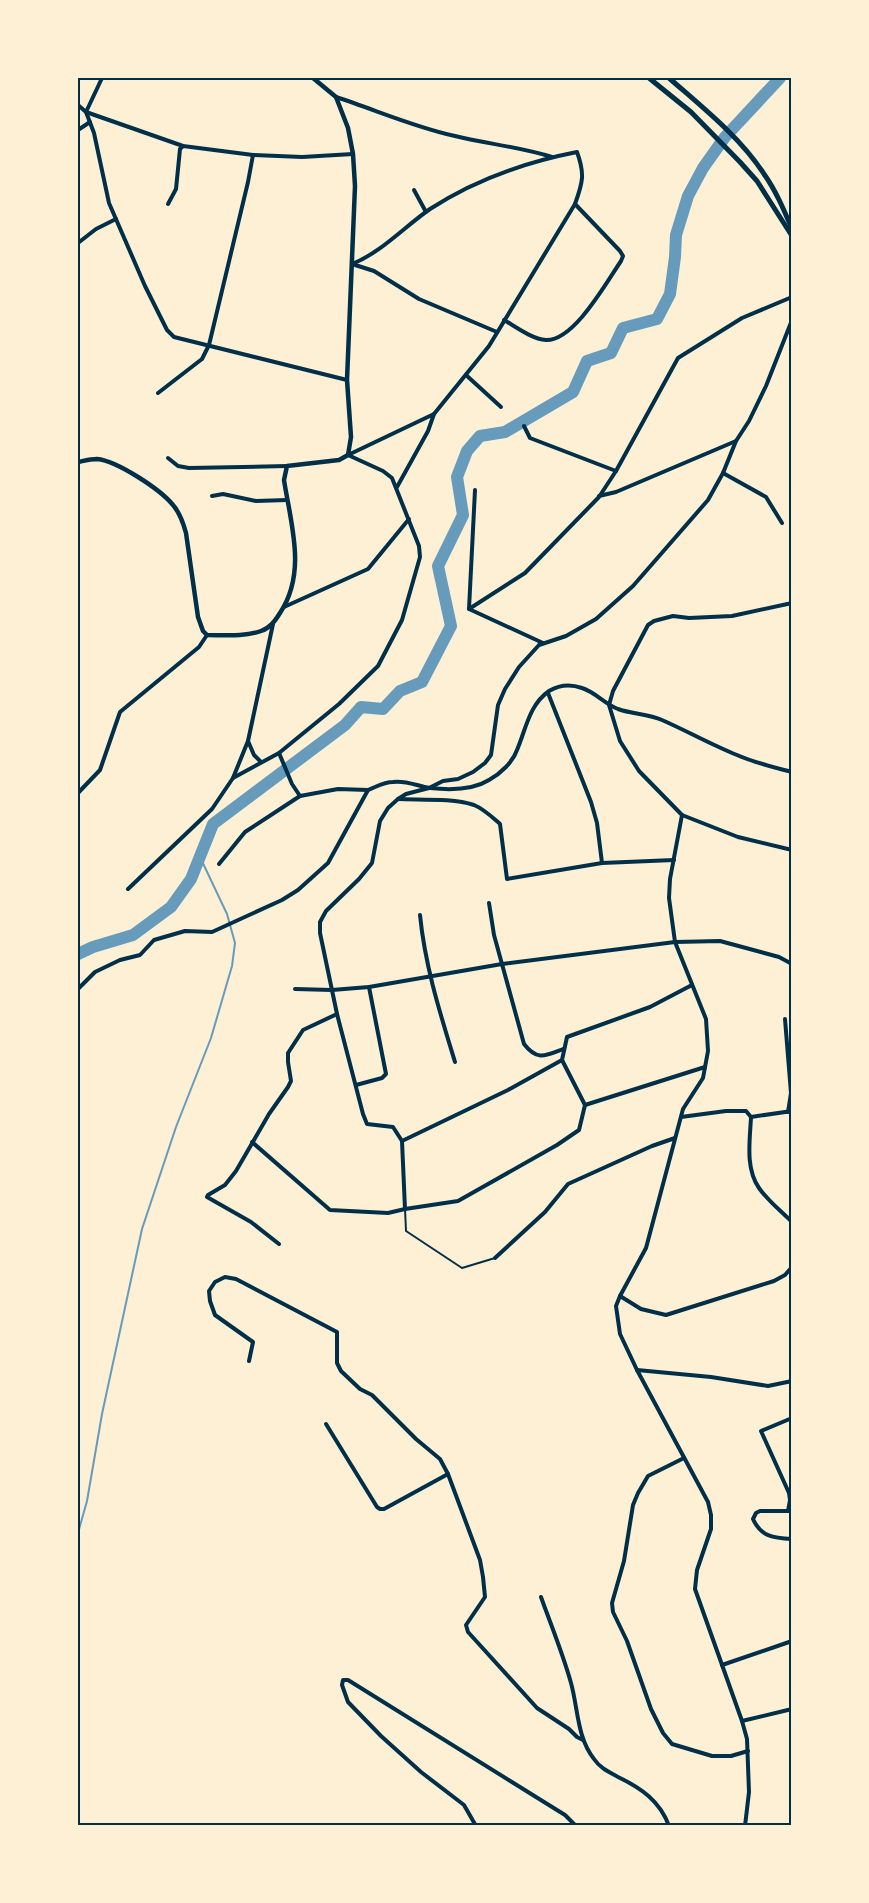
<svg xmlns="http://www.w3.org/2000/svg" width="869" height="1903" viewBox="0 0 869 1903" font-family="'Libre Baskerville',serif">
<rect width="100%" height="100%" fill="#fdf0d5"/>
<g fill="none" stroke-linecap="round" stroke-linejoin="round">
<path stroke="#669bbc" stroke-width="2" d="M78 1533 87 1501 102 1414 142 1229 176 1127 211 1038 232 966 235 943 227 914 200 857"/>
<path stroke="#669bbc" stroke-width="12" d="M78 954 93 947 133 935 171 907 191 879 213 824 345 725 361 707 383 709 400 691 422 682 451 626 438 566 463 515 457 477 467 451 480 436 505 432 573 392 587 361 611 353 623 328 657 319 670 294 675 257 676 235 688 196 703 168 725 137 780 78"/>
<path stroke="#003049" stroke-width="2" d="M405 1209 406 1231 462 1268 495 1258"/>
<g stroke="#003049" stroke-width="4">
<path d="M102 78 86 112 94 133 109 203 145 286 167 330 174 337 347 380"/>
<path d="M336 97C376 110 414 127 455 136 488 144 520 147 552 157"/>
<path d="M78 105 86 112 183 146 253 155 302 157 353 154"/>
<path d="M78 130 90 122"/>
<path d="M414 190 426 212"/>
<path d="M168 204 176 189 180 149 183 146"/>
<path d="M78 243 96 229 116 219"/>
<path d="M352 264 374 271 419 299 497 332"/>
<path d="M504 320C516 327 532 339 546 340 574 341 606 283 621 261L623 256 620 251 575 204"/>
<path d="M466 375 501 407"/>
<path d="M158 393 202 359 209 345 248 182 253 155"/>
<path d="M524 426 530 438 616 471"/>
<path d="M348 455 434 414 489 346 575 204C583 182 585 174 577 152 526 162 473 181 430 209 404 227 382 252 352 264"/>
<path d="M168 458 178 466 189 468 287 466"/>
<path d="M723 473 766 497 782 523"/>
<path d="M397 487 428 431 434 414"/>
<path d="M475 490 469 609 543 643"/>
<path d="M212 496 223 494 256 501 287 500"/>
<path d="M599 496 616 492 736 441"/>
<path d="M284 607 368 569 409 519"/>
<path d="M469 609 525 573 599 497 616 471 678 358 742 318 792 297"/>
<path d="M548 693 591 802 597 823 602 863"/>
<path d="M248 741 254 755 260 761"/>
<path d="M279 753 292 784 300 796"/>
<path d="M233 778 279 753 339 704 378 666 402 620 420 557 419 546 392 478 383 471 348 455"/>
<path d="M78 793 100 770 120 712 199 647 207 635"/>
<path d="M398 799C421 800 453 798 474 805 484 809 492 817 500 824L507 879 602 863 674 860"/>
<path d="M682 815 738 837 792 850"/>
<path d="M219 864 245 832 300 796 338 789 368 790"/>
<path d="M128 889 212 809 233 778 248 741 273 624"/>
<path d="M489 903 494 935 524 1044C537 1061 545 1056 563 1049"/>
<path d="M420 915C425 966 440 1013 455 1062"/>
<path d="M692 985 650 1007 567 1037 562 1060 508 1090 402 1141 393 1127 367 1124 363 1114 337 1014 320 933V922L326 911 359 879 372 863 380 821 388 808 398 799 406 794 429 788 443 781 458 779 473 772 485 763 491 755 498 705 505 689 519 667 539 645 566 636 596 619 633 586 708 500 723 473 736 441 749 421 766 386 792 320"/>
<path d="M78 989 95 972 120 960 140 955 154 940 185 931 212 932 282 900 298 890 328 863 368 790C376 787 384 782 393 782 406 780 417 786 430 788 448 790 473 790 489 780 500 774 513 762 517 750 526 729 529 705 549 691 559 685 571 684 582 688 595 692 605 704 618 709 632 714 648 714 662 720 687 731 712 745 737 755 755 763 773 767 792 772"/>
<path d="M295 989 332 990 369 987 502 964 675 942 720 941 779 957 792 964"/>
<path d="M785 1019 791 1093 788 1112"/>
<path d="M562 1060 585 1105 705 1067"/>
<path d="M356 1085 382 1078 386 1074 369 987"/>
<path d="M681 1117 726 1111H746L751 1117"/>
<path d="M751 1117C750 1140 745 1168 759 1188 768 1201 781 1211 792 1222"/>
<path d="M751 1117 792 1111"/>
<path d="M402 1141 405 1209 458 1201 557 1145 579 1130 585 1105"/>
<path d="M252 1142 330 1210 388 1213 405 1209"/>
<path d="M279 1244 251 1222 207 1197 208 1195 225 1185 236 1171 269 1114 288 1087 291 1081 288 1062V1053L303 1030 337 1014"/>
<path d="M495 1258 545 1212 568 1184 652 1146 675 1138"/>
<path d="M620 1296 641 1309 666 1315 774 1281 785 1275 792 1267"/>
<path d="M249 1361 253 1342 215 1315 210 1301 209 1291 215 1282 225 1277 236 1279 337 1332V1363L341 1371 360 1389 372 1395 416 1439 440 1459 448 1474 480 1560 483 1577 485 1597 466 1625 468 1632 537 1708 569 1729 577 1737 583 1740"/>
<path d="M637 1370 711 1377 768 1386 792 1381"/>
<path d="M326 1424 377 1507 380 1509H384L448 1474"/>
<path d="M684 1458 648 1476 638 1493 633 1505 624 1561 612 1603 613 1612 627 1641 651 1709 663 1733 672 1744 712 1756H731L748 1751"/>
<path d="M788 1511 790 1500 789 1493 761 1431 792 1418"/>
<path d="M792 1511H760L756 1513 753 1519C761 1537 774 1538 792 1539"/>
<path d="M541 1597C551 1625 563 1654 571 1683 578 1708 577 1738 594 1759 600 1768 609 1772 618 1777 641 1788 660 1801 669 1826"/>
<path d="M722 1665 792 1641"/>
<path d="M742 1721 792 1709"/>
<path d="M476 1826 464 1805 421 1772 381 1736 348 1702 342 1685 343 1680H348L565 1815 576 1826"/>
<path d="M745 1826 749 1792 747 1739 742 1721 695 1589 697 1570 711 1529V1515L708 1502 637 1370 620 1334 616 1306 620 1296 646 1248 683 1109 703 1078 708 1051 706 1019 675 942 669 898 670 879 682 815 639 771 620 741 609 705 613 691 648 625 654 621 673 616 689 618 732 616 792 603"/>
</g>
<path stroke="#003049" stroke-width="4.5" d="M78 462C83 461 91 459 97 459 117 461 160 489 173 505 180 513 183 522 186 533L198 617 203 631 207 635C225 635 244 637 261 631 270 628 275 621 280 613 307 572 291 525 284 480L287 466 339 460 348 455 351 437 347 380 355 186 353 154 348 128 336 97 313 78"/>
<g stroke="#003049" stroke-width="5">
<path d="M649 78 691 112 740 162 757 181 792 236"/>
<path d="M669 78C702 107 740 137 764 174 776 191 784 210 792 229"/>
</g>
</g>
<rect width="869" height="1903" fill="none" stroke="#fdf0d5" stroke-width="158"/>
<rect x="79" y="79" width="711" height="1745" fill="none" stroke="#003049" stroke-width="2"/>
</svg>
